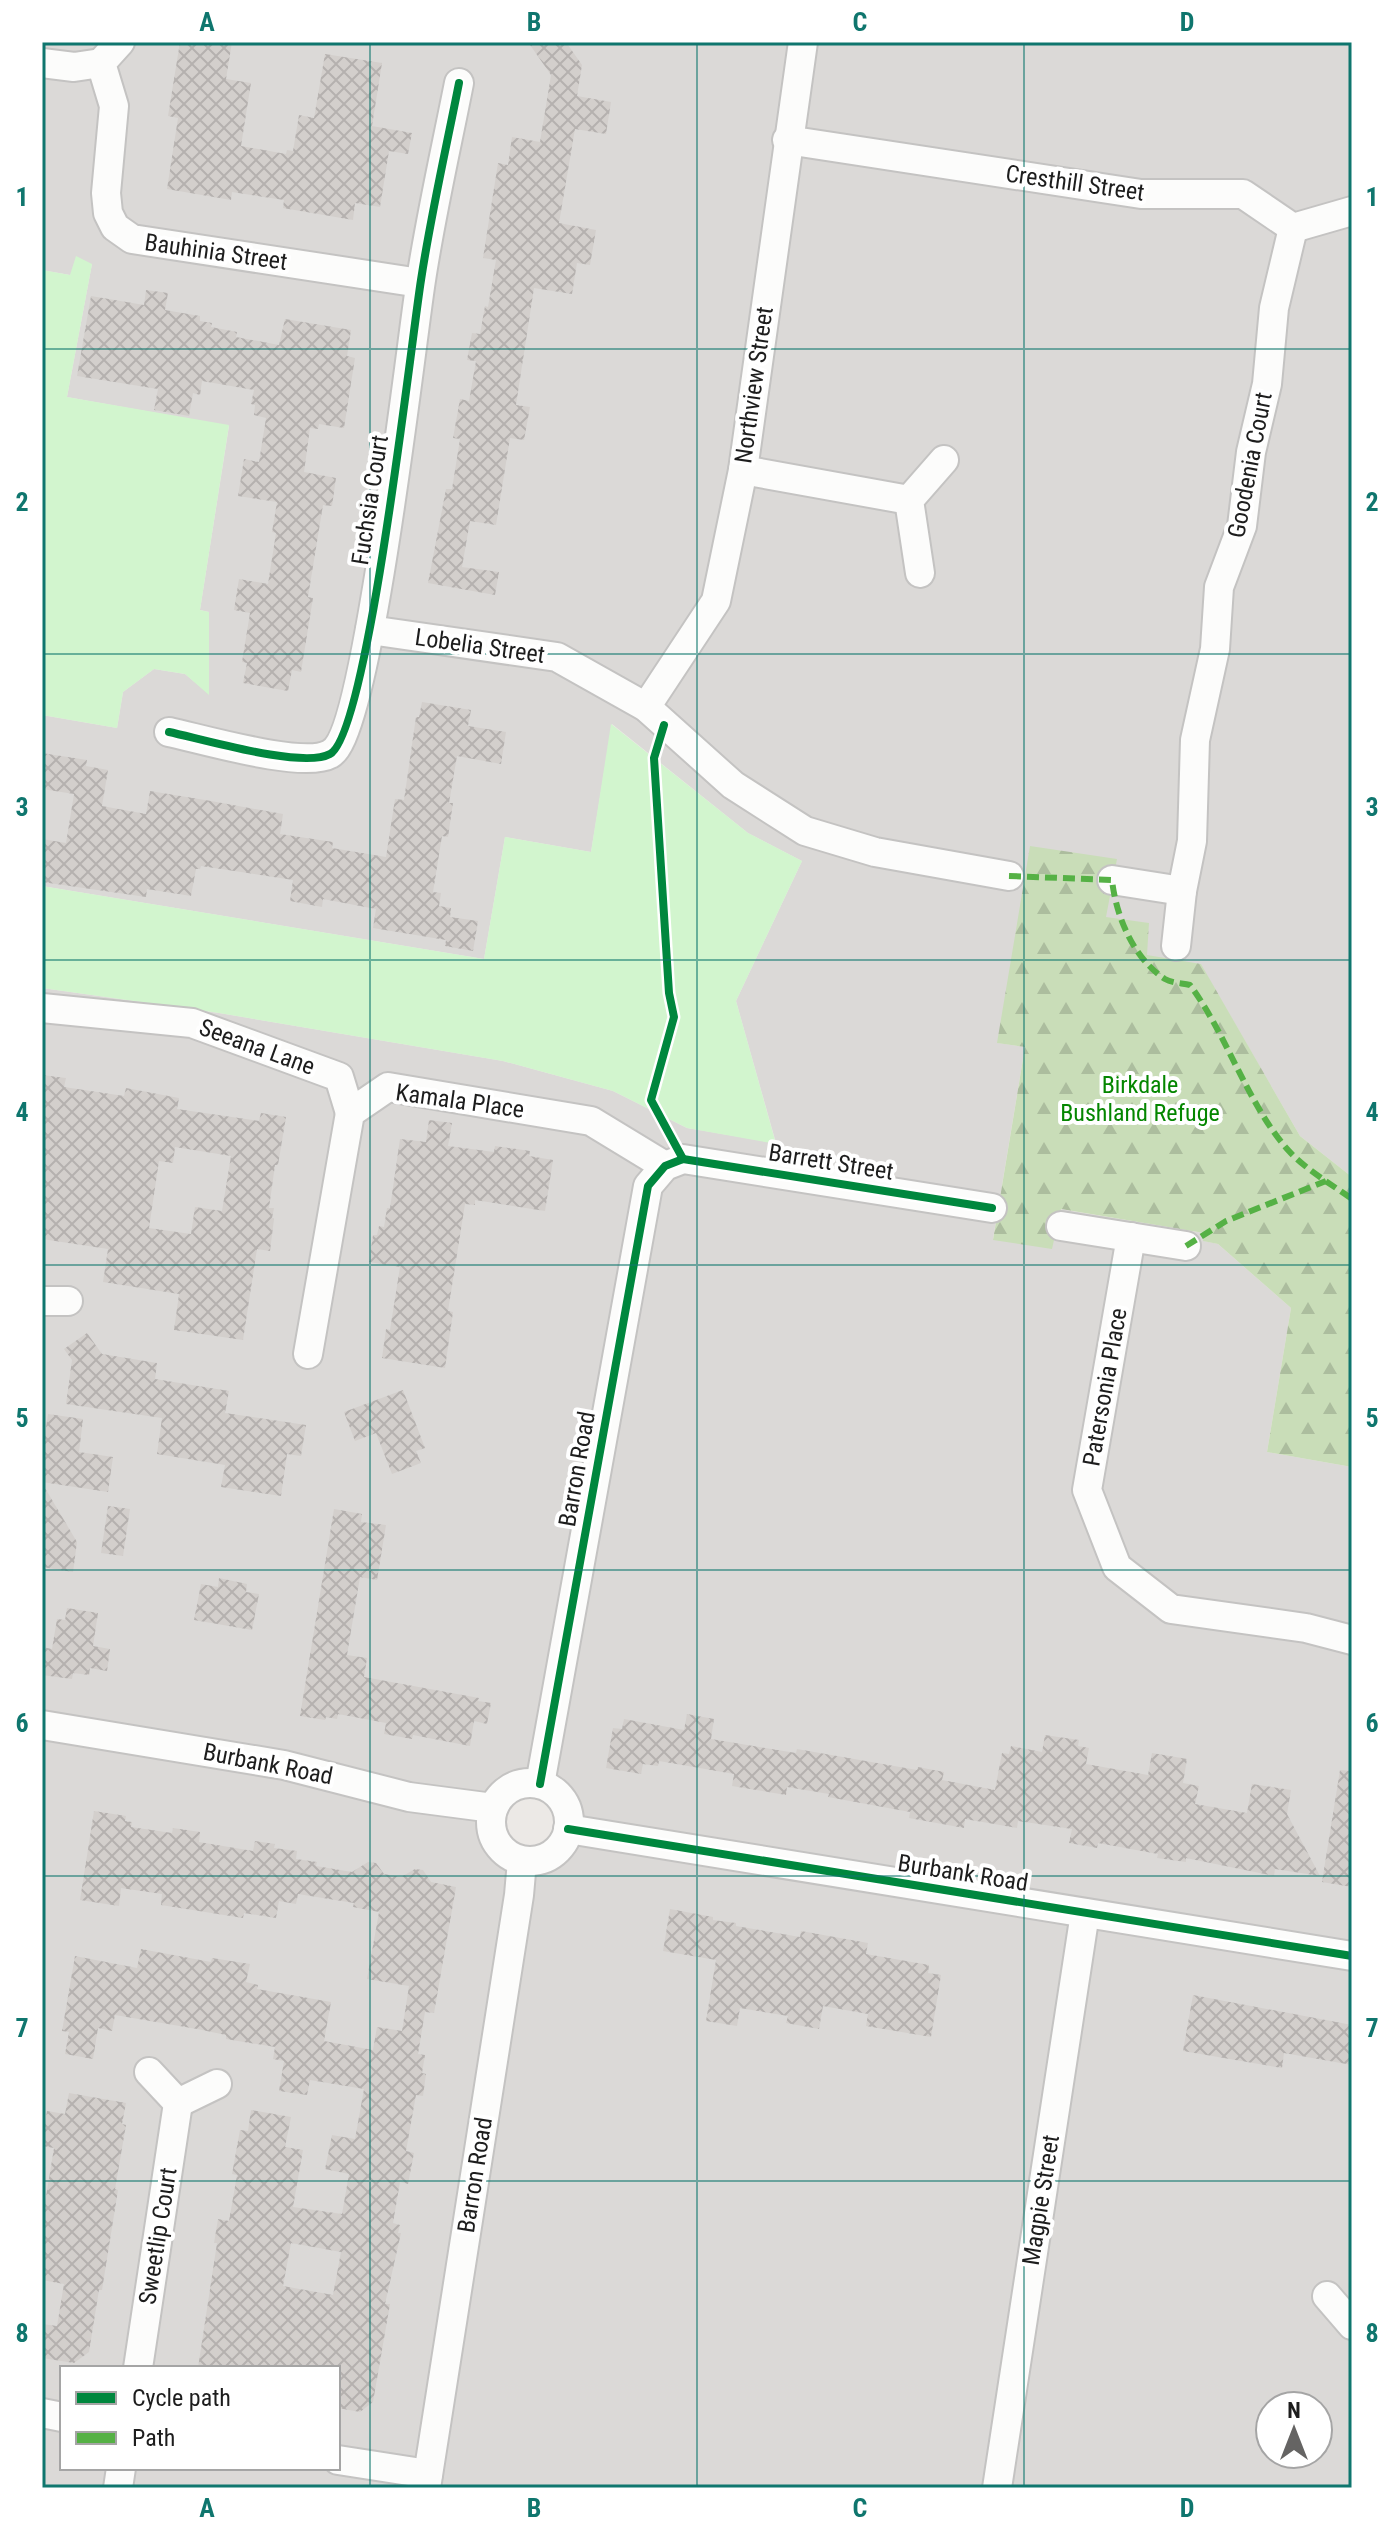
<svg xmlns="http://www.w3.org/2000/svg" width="1394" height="2530" viewBox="0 0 1394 2530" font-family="'Roboto Condensed',sans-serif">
<defs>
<pattern id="forest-firs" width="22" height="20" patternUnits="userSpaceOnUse" patternTransform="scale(2)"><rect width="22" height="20" fill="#c9ddb8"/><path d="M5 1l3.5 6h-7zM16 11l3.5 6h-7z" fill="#acbd9e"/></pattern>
<pattern id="building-cross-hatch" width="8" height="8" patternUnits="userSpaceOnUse" patternTransform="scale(2)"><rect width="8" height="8" fill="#d3cfcc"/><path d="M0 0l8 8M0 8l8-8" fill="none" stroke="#b5b1af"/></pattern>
</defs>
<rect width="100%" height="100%" fill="#ece9e6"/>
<g fill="#dbd9d7" fill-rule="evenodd">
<path d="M42 42H1352V1177L1300 1136 1201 965 998 1043 1025 1047 993 1239 1060 1209 1204 1233V1241L1218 1244 1291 1308 1267 1452 1352 1467V1944L576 1825 570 1803 561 1789 537 1779 521 1778 503 1785 495 1792 490 1802 42 1718V988L219 1013 503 1061 613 1091 687 1128 776 1143 736 1001 802 861 748 833 612 724 591 852 505 837 484 959 42 886V715L117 728 123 692 154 669 185 674 209 694V612L200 610 229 426 67 397 92 264 70 275 42 270Z"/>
<path d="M42 1730 481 1814 480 1838 492 1858 509 1867 416 2488H42ZM62 2368H338V2468H62Z"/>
<path d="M570 1842 1352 1962V2488H437L527 1866 536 1868 546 1863ZM1270 2406H1318V2454H1270Z"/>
</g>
<path fill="url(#forest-firs)" d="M1030 846 1117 859 1106 917 1149 923 1147 955 1201 964 1300 1136 1352 1177V1467L1267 1452 1291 1308 1218 1244 1203 1241 1204 1233 1061 1209 1052 1249 993 1240 1025 1047 997 1043Z"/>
<g fill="#d2f5ce">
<path d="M76 256 92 264 67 397 229 425 200 610 209 612V695L185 674 154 669 123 692 117 728 42 715V270L70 275Z"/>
<path d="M611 724 748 833 802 861 736 1001 776 1144 687 1128 613 1091 503 1061 219 1013 42 988V886L484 959 505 837 591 852Z"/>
</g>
<g fill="url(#building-cross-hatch)" fill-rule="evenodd">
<path d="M180 42H232L226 79 251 83 241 146 286 154 287 150 293 151 299 115 314 118 325 54 382 63 372 126 412 133 408 154 389 151 380 207 355 203 353 220 283 208 284 200 232 192 231 200 167 189 178 118 168 116Z"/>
<path d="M528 42H566L582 65 577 96 611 102 606 134 575 129 559 223 596 230 590 265 577 263 572 294 534 288 516 405 530 407 524 440 510 438 496 525 470 521 462 567 499 572 495 595 428 583 446 489H452L460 439 453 438 460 399 469 401 476 361 467 360 472 333 480 334 485 306 488 307 496 260 483 258 498 163 508 165 512 137 540 142 551 75Z"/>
<path d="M146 290 168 293 165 310 200 316V321L212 323 211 327 237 332 236 337 279 345 285 319 351 330 347 356 355 358 344 428 319 424 318 429 310 428 304 472 336 478 332 506 323 505 308 597 313 598 301 672 292 670 288 691 243 683 247 663 242 662 250 613 234 610 239 579 268 584 276 533 272 532 277 502 238 496 244 459 259 462 266 418 254 415 255 405 251 404 254 390 202 381 200 395 193 393 189 416 154 410 158 389 77 376 91 296 144 305Z"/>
<path d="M422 702 471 710 468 726 506 732 501 764 457 756 449 803H453L448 837 442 836 433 892 441 893 439 906 451 908 450 917 478 921 473 951 445 946 446 940 373 928 376 909 323 899 322 907 290 901 293 880 201 866 200 869H196L191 896 147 889 146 897 42 882V839L66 843 74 794 42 789V753L87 760 86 766 108 770 102 806 146 814 150 791 211 801 283 814 280 834 333 842 332 848 386 857 395 799 404 800 416 717H419Z"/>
<path d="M42 1075 66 1078 64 1087 124 1096 126 1088 179 1098 177 1109 259 1121 261 1113 286 1117 278 1165H275L269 1208H274L272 1218 274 1219 270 1251 257 1249 243 1340 174 1330 179 1294 103 1282 108 1249 42 1239ZM175 1147 231 1156 222 1211 195 1207 191 1234 149 1228 159 1161 173 1163Z"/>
<path d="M429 1120 452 1123 448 1146 494 1152 495 1146 530 1151 529 1156 553 1160 545 1211 475 1200V1205L465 1204 448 1311 453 1312 445 1368 382 1358 386 1329 390 1330 400 1267 369 1262 373 1235H377L379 1226 384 1227 387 1208H390L400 1139 426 1142Z"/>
<path d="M87 1333 102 1354 157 1363 155 1379 229 1391 225 1413 306 1425 301 1456 287 1454 281 1496 221 1487 225 1465 157 1454 162 1418 66 1404 72 1360 64 1349Z"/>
<path d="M403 1390 425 1448 416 1451 421 1463 392 1474 376 1433 355 1441 344 1412Z"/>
<path d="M48 1414 83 1419 79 1452 113 1457 108 1492 42 1482V1454Z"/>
<path d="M42 1483 77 1542 73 1572 42 1567Z"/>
<path d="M108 1506 130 1509 123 1556 101 1553Z"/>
<path d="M334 1509 362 1514 361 1522 386 1525 377 1580 360 1577 347 1655 367 1658 364 1677 479 1698 478 1701 491 1703 487 1724 474 1721 470 1746 413 1735 412 1739 384 1734 386 1723 338 1714 337 1719 326 1717 325 1720 300 1716Z"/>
<path d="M219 1578 247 1584 246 1592 259 1594 252 1630 194 1620 201 1584 218 1587Z"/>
<path d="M67 1608 98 1613 93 1646 110 1649 107 1671 90 1668 89 1675 73 1673 72 1679 42 1675V1647L52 1649 57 1619 65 1620Z"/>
<path d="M687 1714 714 1719 711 1739 796 1753 797 1749 917 1770 918 1767 944 1772 942 1780 995 1790 1002 1753 1009 1754 1011 1746 1042 1752 1045 1735 1079 1740 1078 1746 1089 1748 1086 1764 1148 1775 1152 1753 1187 1759 1183 1783 1199 1786 1195 1804 1247 1813 1252 1784 1291 1790 1287 1814 1320 1876 1275 1869 1274 1876 1186 1858V1862L1157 1858 1158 1854 1098 1843 1097 1848 1069 1843 1072 1829 1018 1821 1017 1828 965 1819 964 1828 909 1818 910 1812 828 1797 829 1794 787 1787 786 1795 732 1786 734 1774 659 1761 658 1766 643 1764 641 1774 606 1768 613 1728 622 1729 624 1719 684 1730Z"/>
<path d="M1340 1770 1352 1771V1887L1322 1882Z"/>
<path d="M94 1811 126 1816 125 1821 132 1822 131 1827 172 1833 173 1828 200 1832 199 1842 253 1851 255 1841 275 1844 274 1848 297 1851 296 1859 317 1862 316 1866 352 1872 368 1862 376 1863 384 1874 401 1877 415 1869 423 1870 431 1882 456 1887 434 2013 425 2012 418 2054 425 2055 422 2073 426 2074 423 2096 416 2095 406 2151 414 2153 408 2184 400 2182 393 2223 400 2225 398 2233H401L385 2304H390L373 2402 360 2412 338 2408V2368H198L217 2243H214L218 2219 229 2221 237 2175 232 2174 240 2130 248 2131 251 2110 291 2117 285 2147 303 2150 293 2207 342 2214 349 2174 325 2169 332 2135 355 2139 364 2089 310 2080 307 2095 279 2091 284 2061 273 2059 275 2047 226 2039V2035L197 2029 115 2015 112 2031 98 2028 93 2059 65 2054 69 2032 62 2031 75 1956 137 1968 141 1949 211 1962 212 1958 250 1964 246 1982 258 1985 257 1989 331 2002 324 2041 373 2050 377 2027 402 2031 409 1986 367 1979 379 1912 353 1907 354 1903 298 1894 296 1904 279 1901 276 1918 244 1913 243 1918 161 1905 162 1894 121 1888 119 1906 80 1900ZM291 2243 341 2252 333 2295 283 2286Z"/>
<path d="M670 1909 713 1917V1920L736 1923V1926L800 1937 801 1931 868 1943 866 1954 929 1965 928 1973 941 1975 931 2037 866 2026 868 2014 823 2006 819 2029 786 2023 788 2016 740 2008 737 2026 706 2021 716 1960 663 1951Z"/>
<path d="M1193 1995 1352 2025V2065L1284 2053 1282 2068 1183 2051Z"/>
<path d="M69 2093 126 2103 122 2124 126 2125 115 2189 118 2190 102 2290H99L89 2352 74 2363 42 2358V2324L57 2326 64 2284 42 2280V2221L54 2148 42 2146V2140L47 2111 65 2114Z"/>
</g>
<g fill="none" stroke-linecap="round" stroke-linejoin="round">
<g stroke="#c4c3c2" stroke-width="32">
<g id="minor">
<path d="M120 42 101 63 114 106 106 193 108 213 115 227 132 239 420 283"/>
<path d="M42 63 74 67 101 63"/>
<path d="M787 140 1141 194H1243L1293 228 1352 211"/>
<path d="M743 470 909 500"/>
<path d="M920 573 909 500 944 460"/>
<path d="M370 630 557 657 646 707 733 785 805 831 875 852 1009 876"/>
<path d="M646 707 716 601 743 470 803 42"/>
<path d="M169 732C202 739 303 769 330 754 368 734 411 343 421 280 431 214 446 149 459 83"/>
<path d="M1112 880 1182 891"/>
<path d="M1176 946 1182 891 1192 841 1195 740 1215 649 1219 587 1242 526 1251 452 1267 384 1274 308 1293 228"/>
<path d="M42 1008 192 1023 339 1077 350 1113"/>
<path d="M1061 1226 1186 1246"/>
<path d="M1131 1237 1087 1490 1117 1567 1171 1609 1306 1628 1352 1640"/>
<path d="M42 1301H68"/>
<path d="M308 1354 350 1113 388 1087 591 1121 665 1166"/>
<path d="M42 1725 284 1765 409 1797 493 1808"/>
<circle cx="530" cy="1822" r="39"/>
<path d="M540 1784 648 1186 665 1166 683 1159 992 1208"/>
<path d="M568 1829 1352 1956"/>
<path d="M149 2072 178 2103 217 2084"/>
<path d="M1327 2296 1352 2325"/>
<path d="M138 2368 178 2103"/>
<path d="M42 2413 62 2417"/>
<path d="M338 2460 428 2474"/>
<path d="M118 2488 121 2468"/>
<path d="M426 2488 519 1895 522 1861"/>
<path d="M997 2488 1085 1913"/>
</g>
</g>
<use href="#minor" stroke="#fcfcfb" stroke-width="28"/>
<g stroke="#55b145" stroke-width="6" stroke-dasharray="12 6" stroke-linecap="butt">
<path d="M1009 876 1112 880C1116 916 1133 958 1165 979 1172 983 1182 983 1190 985 1227 1035 1248 1105 1288 1150 1305 1169 1331 1184 1352 1199"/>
<path d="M1186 1246 1226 1221 1326 1181"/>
</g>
<g stroke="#fff" stroke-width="13">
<g id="cycleway">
<path d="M664 725 654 758 669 993 674 1017 651 1100 683 1159"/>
<path d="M169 732C202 739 303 769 330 754 368 734 411 343 421 280 431 214 446 149 459 83"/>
<path d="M540 1784 648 1186 665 1166 683 1159 992 1208"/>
<path d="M568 1829 1352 1956"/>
</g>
</g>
<use href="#cycleway" stroke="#00873e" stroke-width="8"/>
</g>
<path fill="none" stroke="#0f766e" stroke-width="2" stroke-opacity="0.55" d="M370 42V2488M697 42V2488M1024 42V2488M42 349H1352M42 654H1352M42 960H1352M42 1265H1352M42 1570H1352M42 1876H1352M42 2181H1352"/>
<g text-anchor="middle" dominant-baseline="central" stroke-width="8" stroke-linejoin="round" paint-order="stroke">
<g font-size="24" fill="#1d1d1d" stroke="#fff">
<text transform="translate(1075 183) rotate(8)">Cresthill Street</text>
<text transform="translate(216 252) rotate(8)">Bauhinia Street</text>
<text transform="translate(754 385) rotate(-82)">Northview Street</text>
<text transform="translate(1250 465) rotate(-79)">Goodenia Court</text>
<text transform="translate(370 500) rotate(-81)">Fuchsia Court</text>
<text transform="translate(480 646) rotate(8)">Lobelia Street</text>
<text transform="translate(257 1047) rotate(20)">Seeana Lane</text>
<text transform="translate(460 1101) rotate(8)">Kamala Place</text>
<text transform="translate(831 1162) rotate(9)">Barrett Street</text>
<text transform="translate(1105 1387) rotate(-80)">Patersonia Place</text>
<text transform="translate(577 1469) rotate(-80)">Barron Road</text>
<text transform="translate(268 1764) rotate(11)">Burbank Road</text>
<text transform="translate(963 1873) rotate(9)">Burbank Road</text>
<text transform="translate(475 2175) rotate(-81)">Barron Road</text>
<text transform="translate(1041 2200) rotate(-81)">Magpie Street</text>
<text transform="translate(158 2236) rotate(-81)">Sweetlip Court</text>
</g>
<g font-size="24" fill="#048600" stroke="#fff">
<text x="1140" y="1085">Birkdale<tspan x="1140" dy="28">Bushland Refuge</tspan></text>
</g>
</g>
<rect width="1394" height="2530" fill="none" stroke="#ffffff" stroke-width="88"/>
<rect x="60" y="2366" width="280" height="104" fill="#ffffff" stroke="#a5a5a5" stroke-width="2"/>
<rect x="76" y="2392" width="40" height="12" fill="#00873e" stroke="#a5a5a5" stroke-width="2"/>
<text x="132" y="2406" font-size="24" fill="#1d1d1d">Cycle path</text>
<rect x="76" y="2432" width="40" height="12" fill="#55b145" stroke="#a5a5a5" stroke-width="2"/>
<text x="132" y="2446" font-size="24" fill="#1d1d1d">Path</text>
<g transform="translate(1294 2430)"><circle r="38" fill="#ffffff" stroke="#a5a5a5" stroke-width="2"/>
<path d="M0-6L14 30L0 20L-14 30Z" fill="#656463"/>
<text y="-12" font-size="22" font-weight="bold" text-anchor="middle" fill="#1d1d1d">N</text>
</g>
<rect x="44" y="44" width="1306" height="2442" fill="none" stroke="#0f766e" stroke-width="3"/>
<g font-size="26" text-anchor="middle" font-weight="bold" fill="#0f766e">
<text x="207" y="31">A</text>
<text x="534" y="31">B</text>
<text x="860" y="31">C</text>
<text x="1187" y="31">D</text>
<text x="22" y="206">1</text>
<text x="1372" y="206">1</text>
<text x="22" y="511">2</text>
<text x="1372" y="511">2</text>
<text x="22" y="816">3</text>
<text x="1372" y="816">3</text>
<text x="22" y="1121">4</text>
<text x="1372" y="1121">4</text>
<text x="22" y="1427">5</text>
<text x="1372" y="1427">5</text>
<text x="22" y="1732">6</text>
<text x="1372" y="1732">6</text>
<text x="22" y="2037">7</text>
<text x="1372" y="2037">7</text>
<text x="22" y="2342">8</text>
<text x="1372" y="2342">8</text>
<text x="207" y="2517">A</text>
<text x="534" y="2517">B</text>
<text x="860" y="2517">C</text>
<text x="1187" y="2517">D</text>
</g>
</svg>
